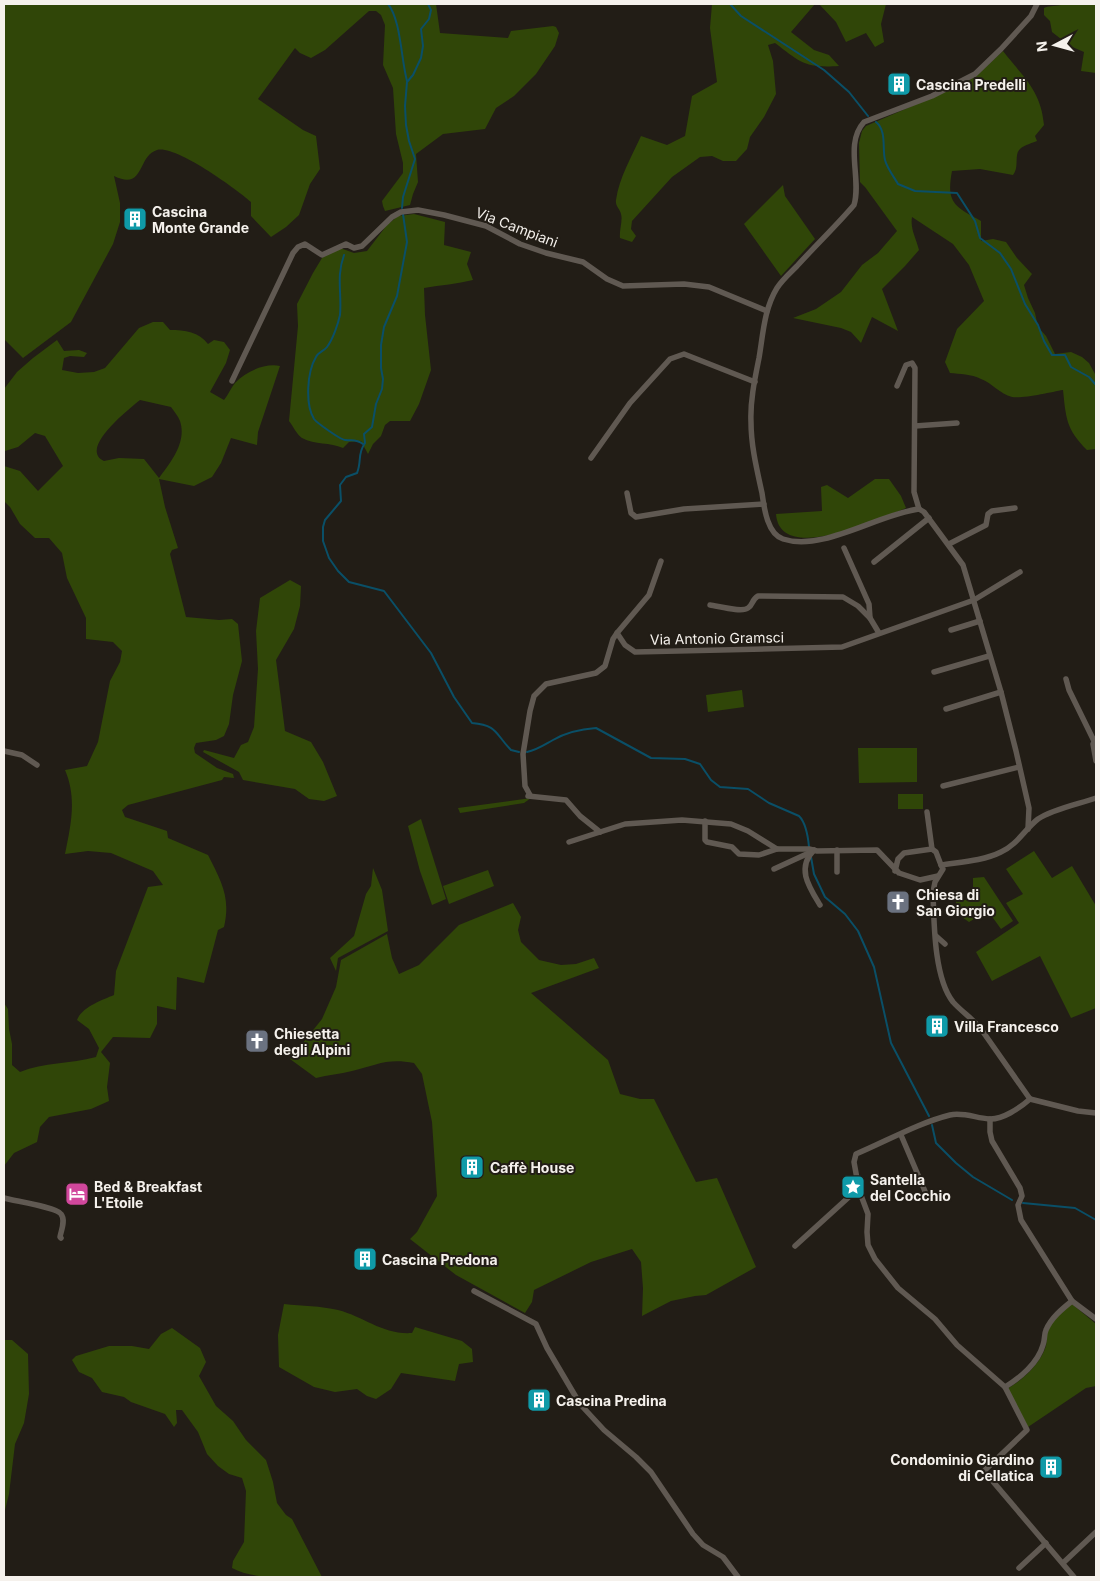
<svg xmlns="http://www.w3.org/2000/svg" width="1100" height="1581" viewBox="0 0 1100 1581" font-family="Inter,sans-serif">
<rect width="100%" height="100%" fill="#221d16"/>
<g fill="#304608" fill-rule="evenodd">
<path d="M4 4H436L440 33 508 38 511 31 553 26 556 27 559 33 555 46 536 74 514 96 496 108 485 129 443 134 416 154 418 182 413 194 410 205 385 211 383 206 382 201 403 173V163L396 134 393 88 383 65 385 25 381 15 376 11H369L325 50 311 58 300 53 295 48 258 99 303 130 316 136 320 169 310 184 299 215 286 227 271 237 251 216V202C236 189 176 145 157 150 137 156 145 191 114 176L120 203V222L113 244 71 322 23 358 4 339Z"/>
<path d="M712 4H815L791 32 814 50 829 55 839 66C805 68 801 63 775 43L768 45 773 61 776 94 764 117 750 137 747 149 736 161H723L712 156 700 157 672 177 632 221 631 229 636 236 632 242 620 238C619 231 623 220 621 214 620 209 615 206 616 200 619 178 632 156 641 136L667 145 685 136 692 96 717 82 710 28Z"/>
<path d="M819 4H886L881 24 884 42 875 47 866 33 846 42 836 22Z"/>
<path d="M1063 4H1096V73L1081 71 1084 52 1070 46 1052 32 1050 21 1044 15V8C1050 5 1057 7 1063 4Z"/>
<path d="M1003 51C1023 77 1041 90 1044 125L1035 136 1037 141C1032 143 1025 145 1021 148 1013 154 1020 167 1013 175L980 169 952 171C946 203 954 206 981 221V241L993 239 1006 242 1017 258 1032 274 1024 285 1028 298 1035 313 1038 327 1046 336 1055 354 1071 352 1082 357 1089 363 1095 374 1096 380V449L1087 450C1066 429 1066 418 1063 390 1051 392 1023 399 1012 397 1000 394 992 383 981 379 971 374 960 374 950 373L945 362 957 329 984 301 969 265 953 244 912 217C910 229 916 238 919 250L905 266 882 289 898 331 872 317 861 343 851 332 841 328 793 318 816 309 841 292 862 265 878 253 897 231 865 187 860 182 859 143 862 131 866 126 963 84 976 76Z"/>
<path d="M783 185 785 196 815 239 781 276 744 224Z"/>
<path d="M414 214 445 222 444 245 471 252 467 264 473 280C457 284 441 285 424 288L425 315 431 370 419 404 410 421H390L385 425 381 436 373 444 368 454 361 441 349 442 343 448C330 442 315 445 302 438 297 435 293 426 289 421L298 326 297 304 313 273 322 258 340 248 354 253 367 251 387 225 398 216Z"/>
<path d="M153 322H163L170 330C185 330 199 332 208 344L214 340 224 342 230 350 226 363 210 392 224 400C228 395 231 388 235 383 246 371 265 363 280 366L258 432 257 445 231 438 221 463 212 477 194 486 159 479 165 507 178 548 172 550 170 554 186 617 219 620 232 619 238 624 242 661 233 695 229 724 224 736 216 740 196 743 194 748 195 753 217 768 233 774 234 778 224 777 222 780 128 805 122 810 125 817 167 831 168 838 208 855C221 881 231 897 224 927L218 930 204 983 177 977 176 1010 157 1006V1024L150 1038 113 1037 101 1052 110 1063 107 1087 109 1101 91 1109 49 1117 40 1127 37 1142 14 1153 4 1166V1003L8 1009 9 1029 12 1044V1065L20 1072C44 1062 70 1064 96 1057L99 1048 89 1029 77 1020C82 1007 102 1000 114 995L116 971 148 887 163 885 153 871 111 853 88 851 65 854C71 824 77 798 65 770L87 766 98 742 110 681 120 662 122 651 113 642 86 639V618L67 578 62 553 49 538H35L20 524 10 507 4 501V466L20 471 38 491 63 466 45 436 35 433 18 447 5 451 4 466V389L17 372 33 358 57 340 64 351 79 350 87 353 84 357 70 356 64 358 62 370 78 373 94 372 105 368 139 328ZM140 400 171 407C174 411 178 416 180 421 187 442 171 462 159 478L144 459 119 458 104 461C78 449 129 409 140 400Z"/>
<path d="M875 479H889L901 496 906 508C880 518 780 566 776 514L822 511 821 487 827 485 848 498Z"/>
<path d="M290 580 301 586 300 606 294 629 276 660 285 731 311 742 323 762 337 796 324 801 309 799 295 789 243 780 239 772 203 752 204 750 234 758 241 745 248 742 254 727 258 669 256 631 260 598Z"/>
<path d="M742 690 744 707 708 712 706 695Z"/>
<path d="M858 748H917V782L859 783Z"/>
<rect x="898" y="794" width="25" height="15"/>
<path d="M531 798 524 803 460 813 458 808Z"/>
<path d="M421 819 446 899 432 905 420 871 408 826Z"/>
<path d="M1034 851 1052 878 1072 866 1096 906V1008L1071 1018 1040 956 992 981 976 952 1019 923 1006 903 1023 894 1006 869Z"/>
<path d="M373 868 382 890 388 931 338 958 336 971 330 958 354 936 366 894 371 886Z"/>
<path d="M488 870 494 886 449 904 443 886Z"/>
<path d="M984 877 1013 921 1001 929 988 911 969 922 956 913V901L973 899V878Z"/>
<path d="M513 903 521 917 518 930 521 942 539 960 561 965 576 964 594 958 599 968 531 993 608 1060 620 1094 640 1099H654L696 1182 717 1178 756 1267 706 1295 695 1296 671 1301 642 1316 643 1288 641 1262 632 1249 591 1262 534 1290 532 1302 525 1313 456 1275 410 1239 417 1232 437 1196 432 1122 422 1074 414 1063C387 1058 377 1065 352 1071 340 1074 328 1075 316 1078L290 1059 322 1019 336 987 341 960 387 934 392 958 399 974 419 965 459 925Z"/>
<path d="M284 1304C302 1306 321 1306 338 1310 365 1317 383 1335 412 1333L415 1327 462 1341 472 1349 473 1362 459 1364 455 1381 401 1373 391 1389 376 1399 367 1396 357 1389 335 1392 314 1387 279 1367 278 1335Z"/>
<path d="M1072 1304 1096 1324V1386L1086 1388 1028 1427 1007 1389C1023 1380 1040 1364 1046 1346 1047 1341 1046 1335 1048 1330 1053 1320 1063 1311 1072 1304Z"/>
<path d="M172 1328 200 1348 206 1362 199 1376 216 1406 233 1421 246 1440 266 1460 273 1482 277 1503 286 1515 292 1519 322 1577C294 1577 256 1581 232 1568L233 1561 244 1542 246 1491 242 1478 229 1474 218 1466 207 1454 198 1432 182 1410H176L177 1423 174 1427 165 1414 131 1402 124 1397 102 1392 92 1378 79 1372 72 1360 76 1356 109 1346H132L149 1349 161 1334Z"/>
<path d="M4 1340H12L28 1354 29 1394 24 1423 15 1444 9 1494 4 1514Z"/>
</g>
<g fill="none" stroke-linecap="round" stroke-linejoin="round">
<g stroke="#0a4f67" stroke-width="2">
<path d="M388 4C401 20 401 59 407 81"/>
<path d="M730 4 741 16 824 70 849 92 868 116"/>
<path d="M876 122C887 131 882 148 885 160 887 168 894 177 898 184L915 191 957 193 975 221 980 238 1000 253 1011 269 1025 304 1038 325 1044 341 1052 355H1065L1071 367 1089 377 1096 385"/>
<path d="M402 208 403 197 415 159 409 141 406 125 405 106 407 82 413 75 421 58 423 46 421 29 429 19 431 10 428 4"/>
<path d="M403 214 407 242 397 296 384 327 381 345V368L383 379 382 389 376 404 372 427 364 434 365 443C357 454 362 461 357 473L346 477 340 485 341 501 325 520 323 527V541L329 558 338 571 349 582 384 591 431 653 454 697 472 723C498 725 495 734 511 750L519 752"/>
<path d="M344 255C336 277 342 293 340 315 338 324 333 339 327 347 324 351 318 352 316 357 307 372 305 404 314 419 317 423 341 440 345 440 353 441 356 439 363 444"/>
<path d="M527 752C537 750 544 745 553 740 565 733 582 729 596 728L651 758 685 759 700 764 711 780 720 787 748 789 769 803 799 816C806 823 808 836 809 847"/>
<path d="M811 857 814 874 825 897 845 914 858 931 874 967 891 1043 929 1116"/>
<path d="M932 1125 936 1143 956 1163 973 1177 1012 1200"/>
<path d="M1023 1203 1075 1208 1096 1220"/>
</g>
<g stroke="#605952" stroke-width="5.5">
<path d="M232 381 293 253 298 247 305 244 322 255 346 244 354 248 362 246 392 217 401 212 418 210 444 215 486 226 520 244 546 253 583 262 607 279 623 286 684 284 709 287 767 311"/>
<path d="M897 386 906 365 912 363 915 368 914 492 919 509"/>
<path d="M915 426 957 423"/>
<path d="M591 458 630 403 670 359 684 354 755 382"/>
<path d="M627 493 631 513 636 517 684 509 764 504"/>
<path d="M919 509C878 514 823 552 783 539 767 534 764 507 762 493 757 470 751 446 751 422 750 401 755 378 759 358 763 335 764 309 777 288 782 280 790 273 797 266 816 245 836 226 854 205 862 179 844 144 864 122L932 96 975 74 1001 49 1031 16 1037 4"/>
<path d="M919 509 924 512 963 565 1001 692 1016 751 1029 808 1028 829"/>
<path d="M949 544 986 525 988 514 992 511 1015 508"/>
<path d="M844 548 869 604 870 618"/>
<path d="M661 561 649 595 617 633 625 645 635 652 842 647 974 600 1020 572"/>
<path d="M874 562 929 518"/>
<path d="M710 605C718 606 742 613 748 608 753 605 752 599 758 596L843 597 858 606 870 618 879 633"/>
<path d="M951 630 980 621"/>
<path d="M934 672 989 656"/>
<path d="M1066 679 1069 690 1094 741"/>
<path d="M946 709 1001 692"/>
<path d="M1096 739 1093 744 1096 761"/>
<path d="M4 751 22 755 37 765"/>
<path d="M943 786 1019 767"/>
<path d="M530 795 525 786 523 754 530 711 534 696 546 684 596 673 605 666 613 639 617 633"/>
<path d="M528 796 566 800 580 816 600 832"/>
<path d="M927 812 932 849 936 852 941 865"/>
<path d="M705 821V840L707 842 732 847 739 854 759 855 777 849"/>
<path d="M569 842 625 824 682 820 731 824 748 831 777 849H809L817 851 877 850 899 873 920 880 938 876"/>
<path d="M814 850C796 868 809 887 820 905"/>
<path d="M837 850V872"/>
<path d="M774 869 811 852"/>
<path d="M895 871 898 859 904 853 932 849"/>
<path d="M936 936 945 944"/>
<path d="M1030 1099C1020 1108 1002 1120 989 1119 976 1118 963 1112 950 1115 918 1123 887 1141 856 1154L854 1162 859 1190 868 1214 867 1232 868 1245 875 1259 898 1288 935 1319 957 1345 1005 1387 1027 1430 984 1471 1074 1577"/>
<path d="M1030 1099 981 1029C973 1019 962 1012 953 1002 934 978 934 923 933 892L935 882 943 869 941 865C961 862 983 861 1001 852 1017 845 1025 829 1038 819 1053 809 1079 804 1096 798"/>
<path d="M1030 1099 1078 1111 1096 1113"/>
<path d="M990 1119V1132L992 1141 1020 1188 1022 1196 1018 1205 1021 1220 1072 1301 1096 1319"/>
<path d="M901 1135 927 1196"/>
<path d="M4 1198C14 1201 56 1207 61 1214 66 1220 61 1231 60 1237L61 1238"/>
<path d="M795 1246 850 1196 859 1190"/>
<path d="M474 1291 536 1324 547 1348 580 1404 604 1430 636 1457 651 1472 693 1534 703 1545 723 1557 738 1577"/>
<path d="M1005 1387C1020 1378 1038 1363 1043 1345 1045 1340 1044 1334 1046 1330 1051 1318 1062 1309 1072 1301"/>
<path d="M1063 1563 1096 1532"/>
<path d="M1019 1568 1046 1543"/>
</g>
</g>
<defs>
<g id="building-square" transform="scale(1.25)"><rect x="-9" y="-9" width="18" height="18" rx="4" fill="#0f9aa8" stroke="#221d16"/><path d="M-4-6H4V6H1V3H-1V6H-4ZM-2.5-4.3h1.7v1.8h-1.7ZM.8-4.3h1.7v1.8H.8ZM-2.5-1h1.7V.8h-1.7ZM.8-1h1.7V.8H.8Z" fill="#fff"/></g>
<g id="church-square" transform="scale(1.25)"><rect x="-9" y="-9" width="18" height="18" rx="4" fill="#6b7280" stroke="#221d16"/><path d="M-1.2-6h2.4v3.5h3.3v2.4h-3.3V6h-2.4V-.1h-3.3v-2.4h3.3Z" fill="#fff"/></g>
<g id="sight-square" transform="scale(1.25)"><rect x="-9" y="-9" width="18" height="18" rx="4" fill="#0f9aa8" stroke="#221d16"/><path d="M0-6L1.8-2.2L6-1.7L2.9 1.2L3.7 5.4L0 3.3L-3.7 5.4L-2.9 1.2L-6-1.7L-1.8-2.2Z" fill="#fff"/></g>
<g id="hotel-square" transform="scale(1.25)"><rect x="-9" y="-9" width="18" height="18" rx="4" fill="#d1479c" stroke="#221d16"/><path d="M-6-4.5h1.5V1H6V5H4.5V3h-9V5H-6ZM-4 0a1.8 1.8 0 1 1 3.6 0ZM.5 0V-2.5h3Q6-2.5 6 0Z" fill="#fff"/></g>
</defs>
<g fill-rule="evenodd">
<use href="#building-square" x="899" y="84"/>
<use href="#building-square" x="135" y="219"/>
<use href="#church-square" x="898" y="902"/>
<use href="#building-square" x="937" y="1026"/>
<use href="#church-square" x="257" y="1041"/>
<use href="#building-square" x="472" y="1167"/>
<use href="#sight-square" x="853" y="1187"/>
<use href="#hotel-square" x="77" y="1194"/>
<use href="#building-square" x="365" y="1259"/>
<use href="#building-square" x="539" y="1400"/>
<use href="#building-square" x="1051" y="1467"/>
</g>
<g text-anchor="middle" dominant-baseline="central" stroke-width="4" stroke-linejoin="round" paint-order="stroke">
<g font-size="14" font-weight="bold" fill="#f5f1ec" stroke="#221d16" text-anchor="start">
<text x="916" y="84">Cascina Predelli</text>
<text x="152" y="211">Cascina<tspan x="152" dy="16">Monte Grande</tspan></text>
<text x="916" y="894">Chiesa di<tspan x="916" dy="16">San Giorgio</tspan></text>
<text x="954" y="1026">Villa Francesco</text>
<text x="274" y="1033">Chiesetta<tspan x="274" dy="16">degli Alpini</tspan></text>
<text x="490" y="1167">Caffè House</text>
<text x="870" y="1179">Santella<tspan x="870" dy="16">del Cocchio</tspan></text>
<text x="94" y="1186">Bed &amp; Breakfast<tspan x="94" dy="16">L'Etoile</tspan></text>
<text x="382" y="1259">Cascina Predona</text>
<text x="556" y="1400">Cascina Predina</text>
<text x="1034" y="1459" text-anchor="end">Condominio Giardino<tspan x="1034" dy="16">di Cellatica</tspan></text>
</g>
<g font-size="14" fill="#f5f1ec" stroke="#221d16">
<text transform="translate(517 227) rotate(21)">Via Campiani</text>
<text transform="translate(717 638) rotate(-1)">Via Antonio Gramsci</text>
</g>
</g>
<rect width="1100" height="1581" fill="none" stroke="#f5f1ec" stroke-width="10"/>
<g transform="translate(1055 45) rotate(264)" stroke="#221d16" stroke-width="4" paint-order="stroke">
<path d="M0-4L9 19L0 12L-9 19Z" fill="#f5f1ec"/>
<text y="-8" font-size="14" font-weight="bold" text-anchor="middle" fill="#f5f1ec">N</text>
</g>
</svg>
